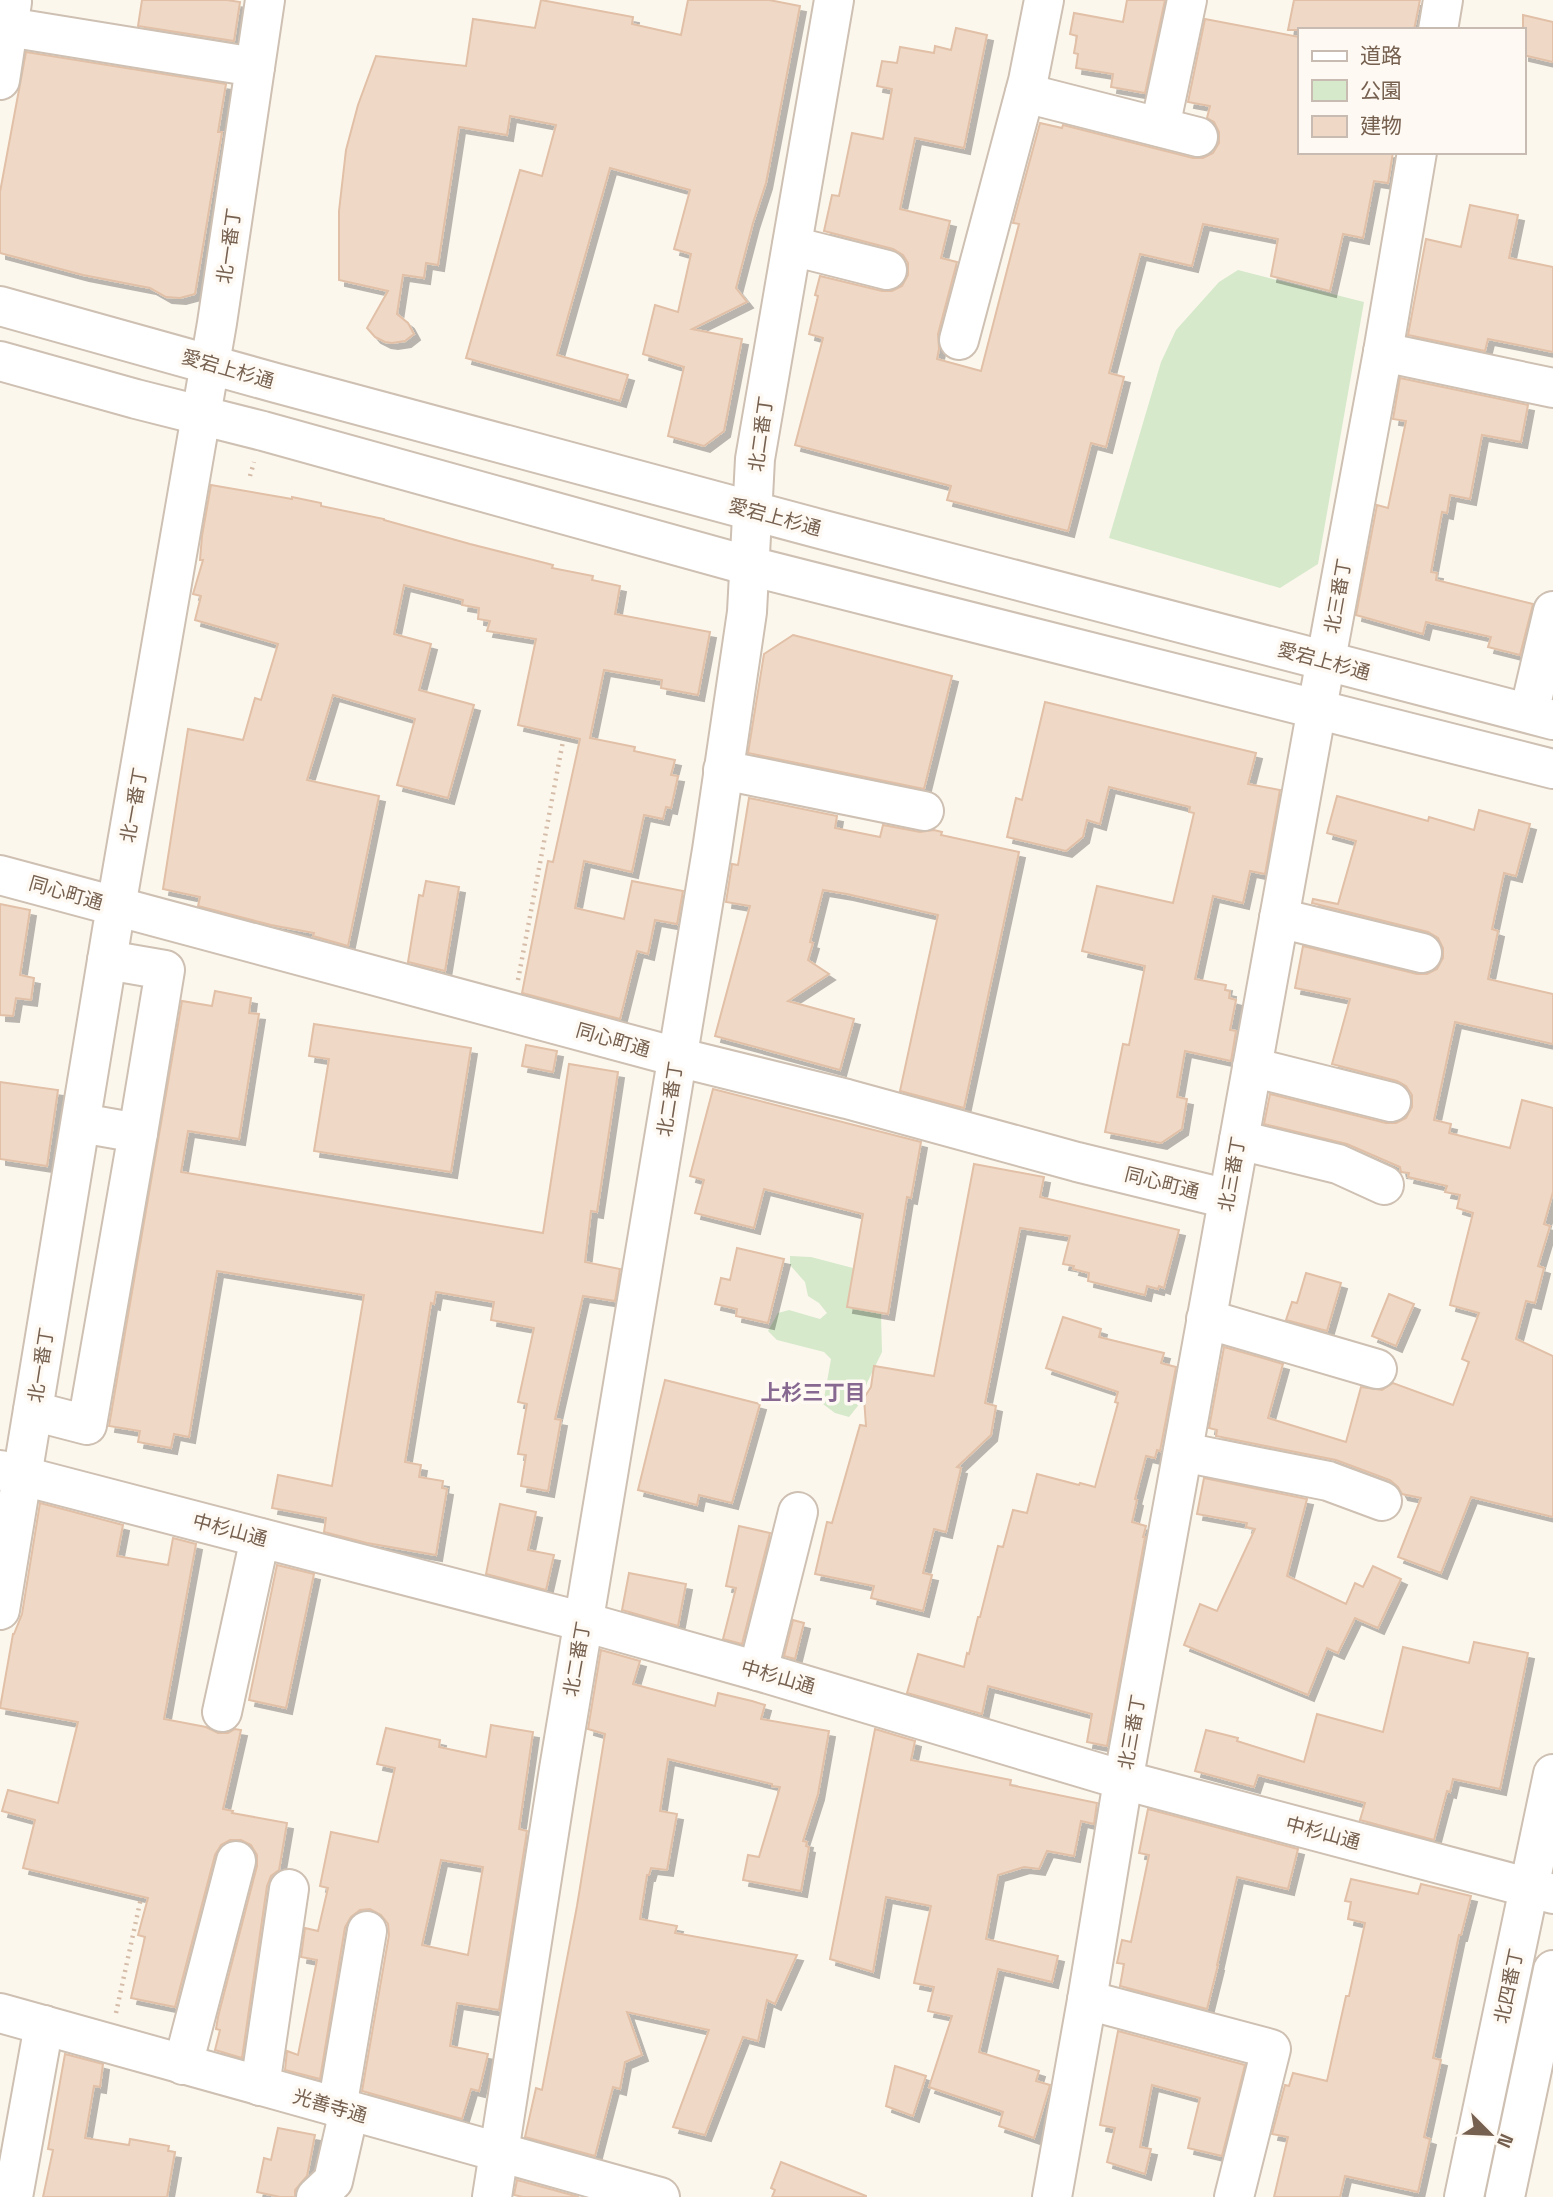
<svg xmlns="http://www.w3.org/2000/svg" width="1553" height="2197" viewBox="0 0 1553 2197" font-family="'Space Grotesk','Noto Sans JP',sans-serif">
<defs>
<filter id="shadow"><feDropShadow dx="6" dy="6" stdDeviation="0" flood-color="#0004"/></filter>
</defs>
<rect width="100%" height="100%" fill="#fcf7ed"/>
<g fill="#d6e9cb">
<path d="M1238 270 1364 302 1318 564 1280 588 1109 538 1161 362 1176 330 1219 282Z"/>
<path d="M790 1256 811 1257 853 1268 850 1294 881 1313 882 1352 867 1383 861 1402 849 1417 835 1413 823 1404 831 1359 824 1352 777 1340 768 1331 778 1313 789 1310 820 1319 827 1313 819 1303 808 1296 805 1282 790 1265Z"/>
</g>
<g fill="#efd9c6" stroke="#e1c0a7" stroke-width="2" fill-rule="evenodd" filter="url(#shadow)">
<path d="M142 0H227L240 2 234 41 138 26Z"/>
<path d="M541 0 633 17 632 24 681 35 688 0H769L800 6 766 183 753 223 736 288 747 302 692 329 742 339 724 431 704 446 668 436 684 367 643 354 655 305 678 312 691 254 674 249 690 190 610 168 557 355 628 375 620 401 466 358 520 170 542 176 556 125 510 116 507 135 459 127 438 265 426 263 424 278 403 275 397 314 408 323 414 334 405 341 392 343 385 342 375 337 367 328 388 291 339 280V211L346 150 358 105 376 56 466 66 473 19 535 28Z"/>
<path d="M1127 0H1165L1145 93 1111 87 1113 74 1076 68 1078 54 1074 53 1077 36 1070 34 1074 13 1123 22Z"/>
<path d="M1294 0H1420L1414 30H1288Z"/>
<path d="M1523 15 1553 22V62L1523 55Z"/>
<path d="M1205 19 1299 37V152H1393L1388 183 1374 181 1363 238 1343 234 1330 291 1271 276 1278 239 1203 224 1192 266 1140 254 1109 373 1124 377 1106 447 1091 443 1068 531 947 500 951 486 795 445 823 338 809 334 818 296 815 295 820 276 882 291H892L902 286 908 275V263L903 255 893 249 824 231 832 195 839 196 852 133 883 139 892 89 877 86 882 61 897 63 900 47 934 53 935 46 951 50 956 28 987 35 964 148 915 138 900 209 950 221 941 258 957 262 938 334 939 349 937 359 981 371 1019 224 1013 223 1040 123 1062 128 1063 125 1193 158H1203L1213 153 1219 143V132L1214 122 1207 118 1210 106 1188 102Z"/>
<path d="M26 52 226 84 218 132H222L195 294 180 298 166 297 150 288 83 275 0 253V192Z"/>
<path d="M1470 205 1518 215 1509 258 1553 267V352L1488 339 1485 351 1408 335 1426 239 1461 247Z"/>
<path d="M1400 378 1528 405 1521 442 1482 435 1470 499 1450 495 1447 513 1442 512 1431 572 1437 573 1436 580 1533 604 1520 655 1488 647 1491 637 1426 622 1423 634 1356 615 1377 505 1388 508 1406 421 1393 419Z"/>
<path d="M211 485 292 499V497L321 503V506L384 519V520L470 544 553 565 552 568 593 576 592 580 620 586 615 614 710 632 698 695 661 688 662 680 604 670 590 738 635 747 634 751 675 760 671 775 678 776 671 808 666 807 663 819 644 815 632 872 584 861 575 908 624 919 632 881 683 891 677 924 655 920 648 954 637 951 620 1019 522 993 548 861 553 862 580 739 518 725 536 639 487 631 490 621 478 619 479 608 462 605 463 600 404 585 394 634 431 644 419 690 474 705 448 798 397 785 415 719 333 695 307 780 379 796 348 946 313 936 314 933 271 925 198 906 200 897 163 889 188 729 243 740 255 698 261 700 278 644 195 620 201 596 193 594 203 560H200L202 536Z"/>
<path d="M793 635 952 676 924 789 748 753 764 654Z"/>
<path d="M1045 702 1256 753 1248 784 1280 790 1265 874 1250 871 1243 903 1213 896 1195 979 1226 985 1225 990 1230 991 1229 998 1236 1000 1230 1030 1236 1031 1231 1061 1185 1051 1177 1097 1187 1099 1182 1129 1161 1143 1105 1132 1123 1044 1129 1045 1145 966 1082 951 1097 886 1173 903 1194 813 1189 812 1190 807 1109 787 1100 824 1087 820 1083 837 1066 851 1007 837 1016 798 1022 800Z"/>
<path d="M1337 796 1428 821 1429 817 1474 830 1479 810 1530 824 1516 876 1504 873 1492 929 1498 931 1488 979 1553 994V1044L1455 1022 1434 1120 1451 1124 1449 1133 1510 1148 1522 1100 1553 1108V1192L1544 1224 1550 1226 1538 1266 1544 1268 1535 1303 1526 1301 1516 1339 1553 1356V1517L1471 1497 1441 1573 1398 1557 1421 1498 1402 1494 1398 1487 1390 1480 1336 1460 1216 1436 1217 1430 1209 1428 1224 1347 1283 1364 1268 1418 1346 1442 1361 1387 1382 1390 1393 1383 1453 1405 1469 1362 1462 1359 1479 1313 1450 1305 1473 1213 1457 1208 1460 1195 1445 1192 1447 1186 1408 1177 1409 1173 1401 1172 1400 1167 1347 1144 1264 1124 1270 1094 1386 1123H1396L1406 1118 1412 1107V1095L1406 1086 1397 1081 1332 1064 1350 999 1295 988 1303 946 1417 974H1427L1437 969 1443 958V948L1438 938 1428 932 1312 903 1313 899 1338 904 1356 841 1327 833Z"/>
<path d="M749 798 837 816 835 828 880 837 883 825 920 832 934 830 942 832 941 835 1019 852 964 1108 900 1091 938 915 847 894 823 890 810 942 813 943 808 960 829 974 788 1001 854 1019 840 1070 715 1036 750 906 726 902 732 864 738 865Z"/>
<path d="M426 881 459 887 445 971 408 962 419 895 423 896Z"/>
<path d="M0 904 30 910 20 975 34 978 31 1000 16 998 13 1016 0 1015Z"/>
<path d="M215 991 251 998 249 1013 259 1014 239 1139 188 1131 181 1172 543 1233 569 1064 618 1072 597 1212 591 1211 585 1262 620 1269 615 1301 583 1296 555 1419 561 1420 548 1491 521 1486 526 1455 518 1454 527 1404 518 1402 534 1328 491 1320 494 1302 436 1292 434 1304 431 1303 405 1462 421 1465 419 1477 443 1481 442 1488 447 1489 436 1555 367 1543 324 1532 326 1518 272 1508 278 1475 332 1486 364 1295 217 1271 189 1437 174 1434 171 1448 138 1442 140 1431 109 1426 182 1001 212 1006Z"/>
<path d="M314 1024 471 1048 451 1172 314 1151 329 1059 309 1056Z"/>
<path d="M526 1045 557 1051 553 1072 522 1066Z"/>
<path d="M0 1082 58 1090 47 1166 0 1159Z"/>
<path d="M713 1089 921 1142 911 1198 907 1197 888 1314 847 1307 863 1214 764 1189 754 1228 695 1213 704 1180 690 1176Z"/>
<path d="M974 1164 1044 1177 1040 1197 1179 1230 1164 1288 1159 1286 1158 1289 1147 1286 1145 1295 1088 1281 1089 1273 1073 1269 1074 1266 1063 1264 1070 1236 1020 1228 985 1403 996 1406 991 1435 957 1467 961 1468 946 1532 934 1529 923 1573 932 1575 923 1611 871 1598 874 1586 815 1574 827 1522 832 1523 860 1425 866 1426 864 1398 871 1387 874 1366 934 1376Z"/>
<path d="M737 1248 784 1259 768 1323 736 1316 737 1309 715 1304 721 1278 730 1280Z"/>
<path d="M1306 1273 1341 1283 1327 1331 1286 1320 1292 1302 1297 1303Z"/>
<path d="M1389 1294 1414 1304 1396 1346 1372 1336Z"/>
<path d="M1063 1317 1101 1329 1099 1337 1164 1353 1161 1363 1176 1367 1160 1451 1157 1450 1155 1458 1146 1456 1135 1499 1137 1500 1132 1522 1146 1526 1143 1537H1145L1107 1746 1087 1742 1092 1714 988 1686 982 1714 907 1693 918 1654 964 1667 967 1653 969 1654 978 1617H980L998 1546 1003 1547 1013 1510 1027 1513 1037 1474 1079 1485 1080 1483 1095 1487 1118 1403 1115 1402 1118 1392 1046 1368Z"/>
<path d="M665 1380 760 1404 732 1503 699 1495 697 1505 638 1490Z"/>
<path d="M1204 1478 1307 1499 1287 1576 1346 1604 1355 1583 1363 1587 1373 1566 1401 1579 1378 1628 1355 1618 1338 1653 1327 1648 1308 1695 1184 1645 1200 1604 1217 1611 1255 1529 1246 1527 1247 1523 1197 1514Z"/>
<path d="M40 1503 123 1525 117 1556 168 1565 173 1538 196 1544 164 1719 206 1727 218 1733H228L235 1729 241 1730 223 1809 233 1811 232 1813 287 1823 279 1870 271 1876 267 1886 242 2058 215 2050 220 2030 216 2029 218 2017 257 1866V1855L251 1845 241 1840H230L221 1845 215 1855 175 2007 131 1998 145 1937 138 1935 148 1898 23 1868 35 1820 2 1811 8 1790 58 1803 78 1722 0 1708 13 1634H14L22 1614Z"/>
<path d="M500 1504 536 1512 528 1550 554 1555 546 1590 486 1574Z"/>
<path d="M739 1526 770 1533 742 1644 723 1639 736 1588 726 1586Z"/>
<path d="M277 1565 314 1574 286 1708 249 1700Z"/>
<path d="M629 1573 686 1584 678 1626 622 1610Z"/>
<path d="M793 1620 804 1623 795 1659 784 1656Z"/>
<path d="M1474 1642 1528 1653 1515 1717 1500 1789 1453 1779 1450 1792 1447 1791 1434 1840 1360 1820 1365 1803 1258 1775 1254 1787 1195 1771 1206 1730 1238 1738 1237 1741 1304 1762 1317 1714 1383 1732 1403 1647 1469 1663Z"/>
<path d="M601 1650 640 1661 633 1684 715 1706 718 1693 752 1701 765 1705 761 1719 829 1731 818 1794 803 1841 807 1842 806 1846 809 1847 801 1891 743 1880 748 1855 759 1857 780 1787 772 1786V1784L668 1759 660 1811 677 1814 667 1870 651 1868 649 1875H647L640 1919 677 1926 675 1933 797 1955 775 2004 767 2000 758 2041 743 2037 705 2135 673 2127 709 2030 627 2012 642 2055 625 2062 620 2089 613 2087 595 2156 525 2137 536 2088 542 2090 577 1906 605 1734 588 1729Z"/>
<path d="M491 1725 533 1732 519 1829 527 1831 499 2010 457 2003 450 2046 488 2054 479 2091 471 2089 462 2119 362 2091 389 1935 388 1924 381 1915 370 1909 360 1910 351 1917 345 1927 320 2079 285 2070 287 2051 298 2055 317 1960 301 1957 305 1928 318 1931 328 1888 320 1886 331 1832 378 1842 395 1768 377 1764 386 1728 440 1740 439 1747 486 1757ZM441 1860 483 1867 468 1955 422 1945Z"/>
<path d="M875 1729 915 1741 911 1760 1011 1780 1010 1785 1097 1803 1094 1824 1081 1821 1074 1856 1047 1851 1039 1869 1024 1867 998 1875 986 1939 1058 1956 1052 1982 998 1969 979 2052 1039 2071 1036 2081 1050 2085 1034 2138 999 2126 1003 2112 929 2087 952 2016 928 2011 934 1987 914 1983 931 1906 886 1897 873 1972 830 1959Z"/>
<path d="M1148 1809 1298 1849 1288 1889 1237 1877 1217 1965H1218L1207 2009 1120 1986 1124 1964 1117 1963 1122 1940 1131 1942 1149 1855 1139 1853Z"/>
<path d="M1351 1879 1418 1894 1421 1884 1471 1896 1461 1935H1459L1433 2058 1441 2060 1424 2137 1430 2139 1418 2192 1345 2176 1340 2197H1274L1288 2137 1272 2134 1285 2085 1289 2086 1293 2073 1327 2081 1346 1996H1349L1365 1923 1348 1919 1351 1902 1345 1901Z"/>
<path d="M1118 2031 1245 2065 1222 2156 1188 2148 1200 2098 1152 2085 1140 2147 1151 2149 1145 2174 1107 2162 1115 2128 1100 2125Z"/>
<path d="M65 2054 103 2064 100 2087 94 2086 85 2138 129 2145 130 2139 169 2146 168 2151 175 2152 167 2197H43L53 2150 48 2149Z"/>
<path d="M895 2066 926 2076 913 2116 886 2106Z"/>
<path d="M278 2128 315 2135 307 2176 295 2190V2197H280L257 2192 264 2158 271 2160Z"/>
<path d="M781 2162 866 2196V2197H772L775 2190 771 2188Z"/>
<path d="M517 2180 579 2197H523L514 2195Z"/>
</g>
<g fill="none" stroke-linecap="round" stroke-linejoin="round">
<g stroke="#cec0b2" stroke-width="42">
<g id="minor">
<path d="M8 27 255 67"/>
<path d="M1438 30 1443 0"/>
<path d="M0 80 12 2"/>
<path d="M1025 93 1198 137"/>
<path d="M1160 127 1187 0"/>
<path d="M792 246 887 270"/>
<path d="M0 306 276 383 820 529 1553 720"/>
<path d="M959 340 1028 81 1044 0"/>
<path d="M1383 352 1553 388"/>
<path d="M0 361 136 399 263 431 750 566 1553 769"/>
<path d="M1529 713 1553 611"/>
<path d="M723 770 924 811"/>
<path d="M0 875 677 1057 847 1099 1077 1162 1228 1199"/>
<path d="M1279 918 1422 953"/>
<path d="M1252 1067 1391 1102"/>
<path d="M81 1123 138 1133 165 970 107 960"/>
<path d="M1239 1140 1338 1164 1384 1185"/>
<path d="M1206 1319 1377 1369"/>
<path d="M33 1411 87 1425 138 1133"/>
<path d="M1183 1452 1328 1481 1382 1501"/>
<path d="M0 1470 584 1622 758 1671 1123 1780 1553 1894"/>
<path d="M0 1610 112 930 217 323 265 0"/>
<path d="M758 1671 798 1512"/>
<path d="M222 1712 260 1538"/>
<path d="M1087 2000 1271 2049 1234 2197"/>
<path d="M0 2013 660 2197"/>
<path d="M183 2065 236 1861"/>
<path d="M260 2086 289 1889"/>
<path d="M337 2108 367 1931"/>
<path d="M13 2197 44 2025"/>
<path d="M316 2197 333 2181 349 2111"/>
<path d="M492 2197 559 1769 712 850 747 612 755 459 834 0"/>
<path d="M1052 2197 1087 2000 1121 1793 1317 708 1383 352 1417 152"/>
<path d="M1464 2197 1553 1774"/>
<path d="M1505 2197 1553 1970"/>
</g>
</g>
<g stroke="#d5bca8" stroke-width="4.5" stroke-dasharray="2 5" stroke-linecap="butt">
<path d="M250 476 254 462"/>
<path d="M518 980 563 741"/>
<path d="M116 2013 141 1898"/>
</g>
<use href="#minor" stroke="#fff" stroke-width="38"/>
</g>
<g text-anchor="middle" dominant-baseline="central" stroke-width="7" stroke-linejoin="round" paint-order="stroke">
<g font-size="19" fill="#766050" stroke="#fefaf3">
<text transform="translate(229 246) rotate(-82)">北一番丁</text>
<text transform="translate(228 369) rotate(16)">愛宕上杉通</text>
<text transform="translate(761 434) rotate(-82)">北二番丁</text>
<text transform="translate(775 517) rotate(15)">愛宕上杉通</text>
<text transform="translate(1338 596) rotate(-80)">北三番丁</text>
<text transform="translate(1324 661) rotate(15)">愛宕上杉通</text>
<text transform="translate(134 805) rotate(-80)">北一番丁</text>
<text transform="translate(66 893) rotate(16)">同心町通</text>
<text transform="translate(613 1040) rotate(16)">同心町通</text>
<text transform="translate(670 1099) rotate(-81)">北二番丁</text>
<text transform="translate(1232 1174) rotate(-80)">北三番丁</text>
<text transform="translate(1162 1183) rotate(14)">同心町通</text>
<text transform="translate(41 1365) rotate(-81)">北一番丁</text>
<text transform="translate(230 1530) rotate(15)">中杉山通</text>
<text transform="translate(577 1659) rotate(-80)">北二番丁</text>
<text transform="translate(778 1677) rotate(16)">中杉山通</text>
<text transform="translate(1132 1732) rotate(-80)">北三番丁</text>
<text transform="translate(1323 1833) rotate(15)">中杉山通</text>
<text transform="translate(1509 1986) rotate(-78)">北四番丁</text>
<text transform="translate(330 2106) rotate(16)">光善寺通</text>
</g>
<g font-size="21" font-weight="bold" fill="#866891" stroke="#fefaf3">
<text x="813" y="1392">上杉三丁目</text>
</g>
</g>
<rect x="1298" y="28" width="228" height="126" fill="#fefaf3" stroke="#c8bcb2" stroke-width="2"/>
<rect x="1312" y="51" width="35" height="10" fill="#ffffff" stroke="#c8bcb2" stroke-width="2"/>
<text x="1360" y="63" font-size="21" fill="#766050">道路</text>
<rect x="1312" y="80" width="35" height="21" fill="#d6e9cb" stroke="#c8bcb2" stroke-width="2"/>
<text x="1360" y="98" font-size="21" fill="#766050">公園</text>
<rect x="1312" y="116" width="35" height="21" fill="#efd9c6" stroke="#c8bcb2" stroke-width="2"/>
<text x="1360" y="133" font-size="21" fill="#766050">建物</text>
<g transform="translate(1490 2134) rotate(114)" stroke="#fefaf3" stroke-width="5" paint-order="stroke">
<path d="M0-5L12 26L0 18L-12 26Z" fill="#766050"/>
<text y="-10" font-size="19" font-weight="bold" text-anchor="middle" fill="#766050">N</text>
</g>
</svg>
